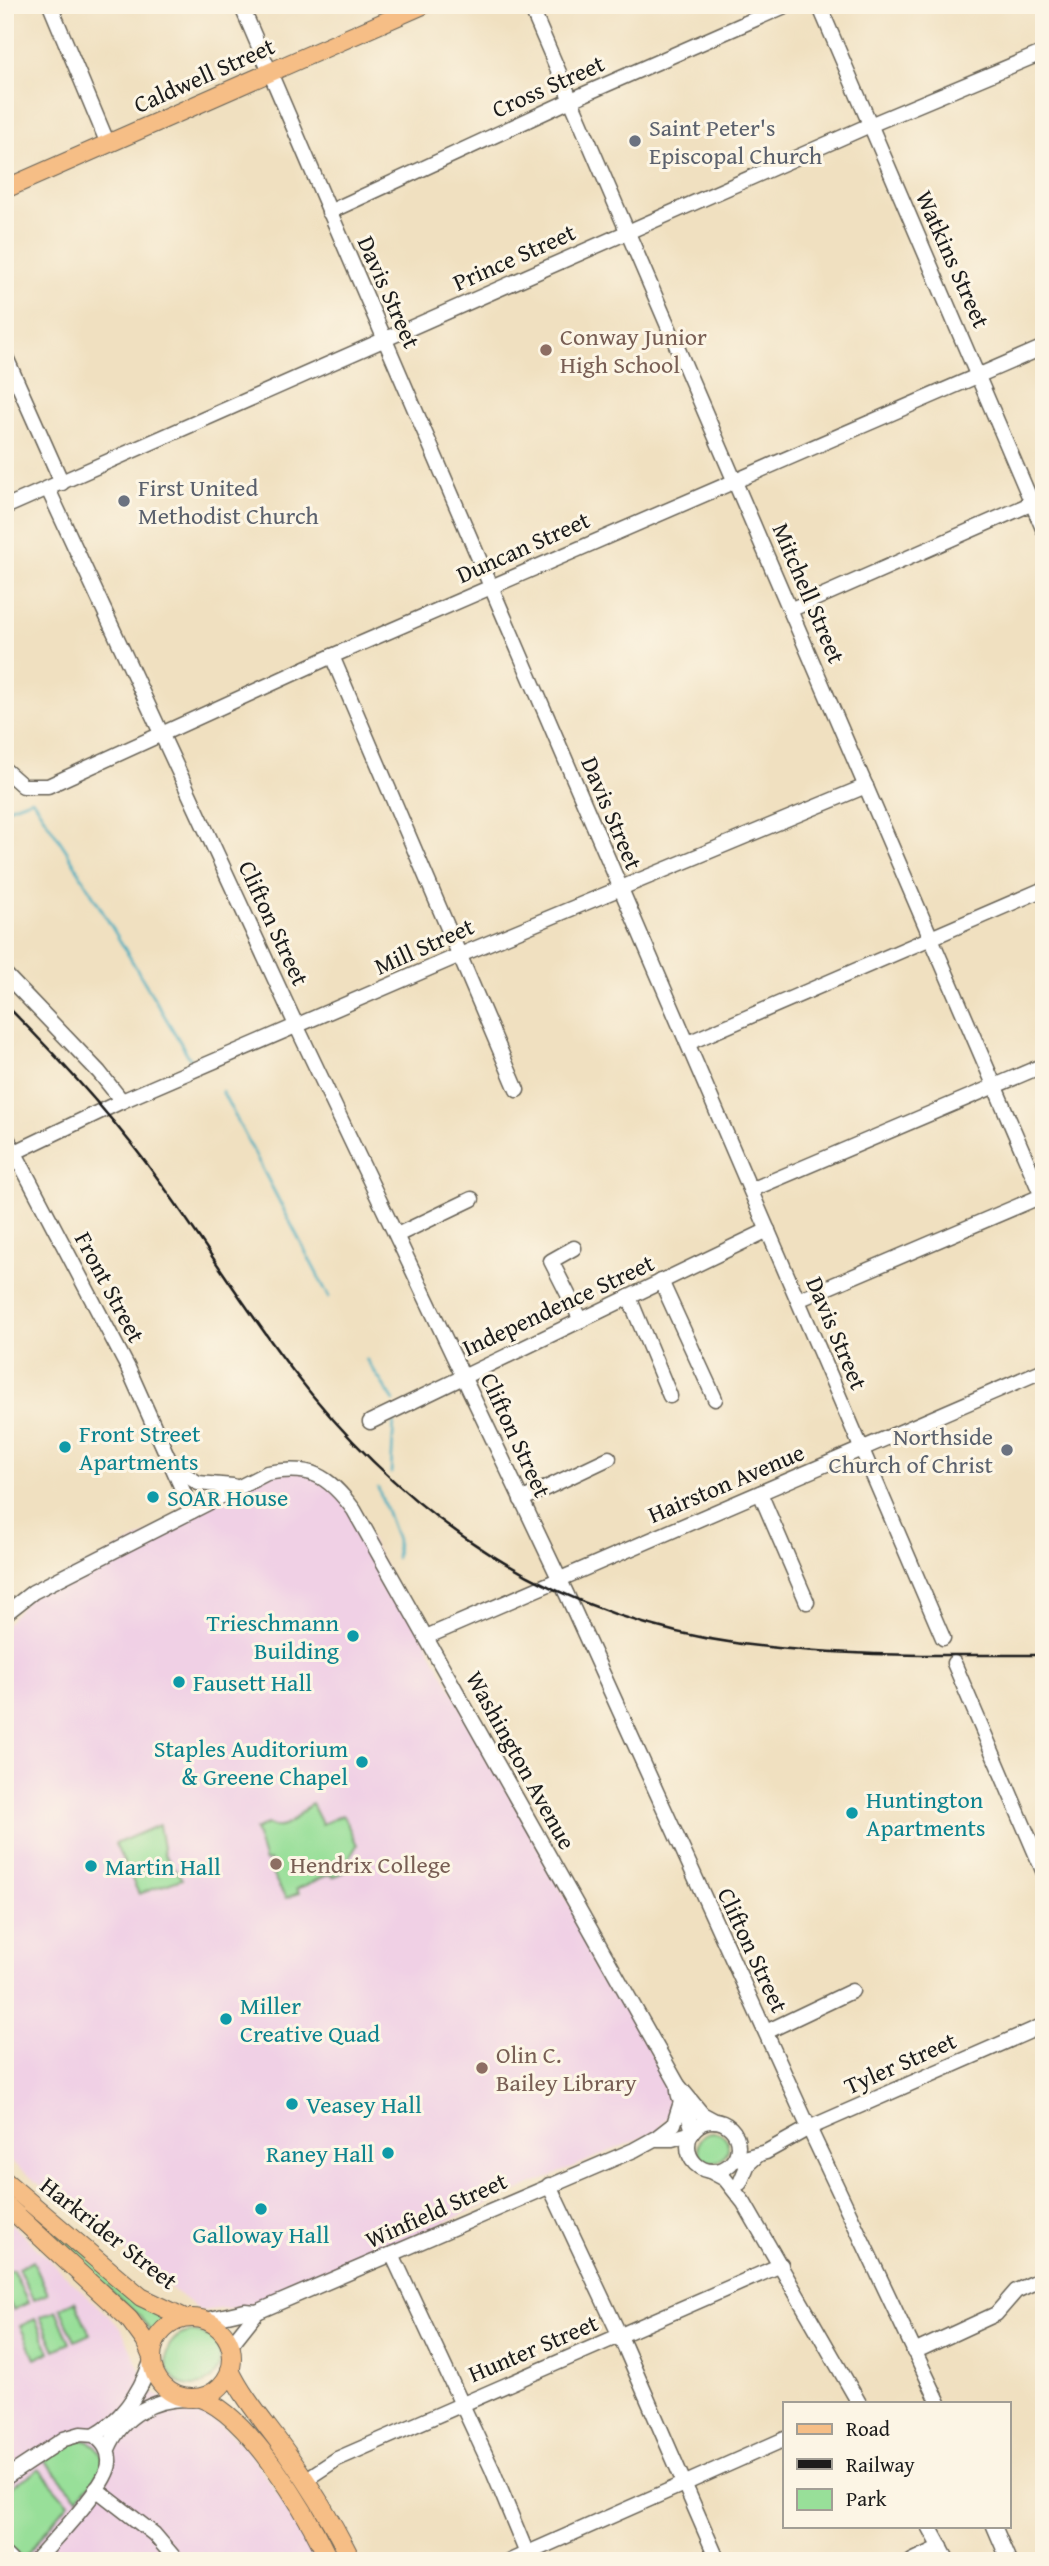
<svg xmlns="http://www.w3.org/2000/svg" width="1049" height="2566" viewBox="0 0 1049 2566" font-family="'Gentium Book Plus',serif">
<rect width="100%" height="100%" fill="#fcf5e5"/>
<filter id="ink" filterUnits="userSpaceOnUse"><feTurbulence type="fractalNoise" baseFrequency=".0143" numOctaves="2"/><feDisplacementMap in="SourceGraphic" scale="14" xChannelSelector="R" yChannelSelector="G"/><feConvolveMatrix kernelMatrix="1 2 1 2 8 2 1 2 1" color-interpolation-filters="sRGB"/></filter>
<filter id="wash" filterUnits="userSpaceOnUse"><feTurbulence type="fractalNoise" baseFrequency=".00686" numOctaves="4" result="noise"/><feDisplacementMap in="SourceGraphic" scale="28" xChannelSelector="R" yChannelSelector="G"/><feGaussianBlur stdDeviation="1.57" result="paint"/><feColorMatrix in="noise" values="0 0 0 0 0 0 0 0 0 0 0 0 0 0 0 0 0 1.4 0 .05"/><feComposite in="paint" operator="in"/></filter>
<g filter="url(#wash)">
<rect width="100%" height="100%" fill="#f0e0c0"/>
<g fill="#f0d0e5">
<path d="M310 1471 354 1510 678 2103 657 2131 250 2306 200 2311 5 2157V1626L33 1592 267 1473Z"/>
<path d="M5 2218 121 2328 150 2392 214 2419 248 2450 303 2532 316 2561H5Z"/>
</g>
<g fill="#98df99" stroke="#5a7e5a" stroke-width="2">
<path d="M312 1804 322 1824 343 1815 357 1845 349 1859 341 1863 344 1872 332 1877 330 1874 297 1889 299 1893 286 1898 269 1869 273 1867 270 1860 265 1862 255 1830 267 1824C288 1836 297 1811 312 1804Z"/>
<path d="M159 1825 164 1854 182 1879 139 1894 115 1844Z"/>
<circle cx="713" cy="2147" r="15"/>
<path d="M5 2187 167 2318 152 2333 140 2317 5 2196Z"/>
<path d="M33 2261 48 2294 33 2300 18 2268Z"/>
<path d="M13 2270 28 2303 13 2310 5 2293V2273Z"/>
<path d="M75 2301 90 2334 75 2341 60 2308Z"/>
<path d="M56 2310 70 2343 55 2350 40 2317Z"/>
<path d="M35 2319 50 2352 35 2359 20 2326Z"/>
<circle cx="193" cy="2359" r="27"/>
<path d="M79 2439C96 2442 99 2446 104 2462L96 2478 78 2498 44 2460Z"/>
<path d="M39 2469 69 2503 23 2559 5 2542V2491Z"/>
</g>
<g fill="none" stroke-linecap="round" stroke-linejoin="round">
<g stroke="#40abbf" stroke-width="2.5">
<path d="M5 809 32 799 66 850 192 1062"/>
<path d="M222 1091 329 1297"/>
<path d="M366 1359 394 1401"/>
<path d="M391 1473 394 1419"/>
<path d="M378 1488 397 1540 396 1558"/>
</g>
</g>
</g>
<g filter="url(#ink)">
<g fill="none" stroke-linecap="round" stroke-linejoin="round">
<g stroke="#666155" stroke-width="17">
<g id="minor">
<path d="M50 5 108 144"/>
<path d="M241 5 943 1638"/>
<path d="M530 5 1044 1201"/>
<path d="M819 5 1044 531"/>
<path d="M329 212 571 100 787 5"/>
<path d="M5 355 62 483"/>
<path d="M48 489 297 1027 567 1595 809 2128 939 2403"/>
<path d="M5 507 870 125 1044 52"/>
<path d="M792 609 1044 498"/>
<path d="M332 656 517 1090"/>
<path d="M5 770 23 786H48L332 656 1044 347"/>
<path d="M5 974 99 1072 122 1101"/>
<path d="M688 1043 1044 889"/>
<path d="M5 1134 128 1368 192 1511"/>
<path d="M5 1157 122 1101 460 955 866 786"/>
<path d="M751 1190 1044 1065"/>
<path d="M397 1235 472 1199"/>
<path d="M574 1248 551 1261 581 1320"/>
<path d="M661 1281 715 1399"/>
<path d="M629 1297 670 1396"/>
<path d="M798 1300 1044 1195"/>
<path d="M370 1422 768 1230"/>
<path d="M172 1466 198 1483 233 1486"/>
<path d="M760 1493 807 1602"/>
<path d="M521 1500 609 1458"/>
<path d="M5 1614 33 1592 267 1473C311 1465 328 1475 354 1510L678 2085 702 2114 715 2121"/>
<path d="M426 1637 1044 1370"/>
<path d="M954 1663 1044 1873"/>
<path d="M766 2032 852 1991"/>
<path d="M678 2085C676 2102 691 2113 692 2130"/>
<circle cx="713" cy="2146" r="25"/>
<path d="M656 2138 674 2124 681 2102"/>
<path d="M736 2160 766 2152 809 2128 1044 2025"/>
<path d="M710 2171 725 2179 744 2203 859 2403"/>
<path d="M740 2183 748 2164 758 2155"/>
<path d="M549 2185 620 2336 718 2561"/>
<path d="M392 2254 492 2469 530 2561"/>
<path d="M206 2320 245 2311 257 2312 634 2150 654 2139H672L689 2134"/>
<path d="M230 2346 257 2312"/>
<path d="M914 2352 996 2314 1016 2291 1044 2278"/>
<path d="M94 2435C123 2420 140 2392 151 2362"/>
<path d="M108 2449C122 2415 154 2398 189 2399"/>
<path d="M5 2478 64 2439 81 2434 94 2435C103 2442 110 2450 109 2463 108 2485 53 2541 36 2561"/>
<path d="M305 2480 337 2459 781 2265"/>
<path d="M96 2489 154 2534 177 2561"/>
<path d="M929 2526 948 2561"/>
<path d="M994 2526 1009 2561"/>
<path d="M5 2555 11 2561"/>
<path d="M510 2561 785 2439"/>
<path d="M912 2561 941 2547"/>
</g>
</g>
<g stroke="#666155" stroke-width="20">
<g id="major">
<path d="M5 189 423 5"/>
<path d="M5 2181 141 2297 185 2318"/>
<path d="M5 2204 129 2319 145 2341 151 2355"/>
<circle cx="192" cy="2358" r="40"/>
<path d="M230 2370C245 2402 271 2429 291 2459 314 2491 334 2525 352 2561"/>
<path d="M200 2398C249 2415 308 2514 329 2561"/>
</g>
</g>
<use href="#minor" stroke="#fff" stroke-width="14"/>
<use href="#major" stroke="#f6be86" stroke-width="18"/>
<path stroke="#1c1c1c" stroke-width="2.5" d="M5 1004C61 1060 115 1119 161 1183 206 1245 246 1310 293 1371 408 1520 552 1618 741 1644 841 1657 944 1655 1044 1655"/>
</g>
</g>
<g fill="#6b7280" stroke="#fcf5e5" stroke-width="2.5">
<circle cx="635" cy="141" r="7"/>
<circle cx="124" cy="501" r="7"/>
<circle cx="1007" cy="1450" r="7"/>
</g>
<g fill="#8d6e63" stroke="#fcf5e5" stroke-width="2.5">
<circle cx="546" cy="350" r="7"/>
<circle cx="276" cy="1864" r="7"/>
<circle cx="482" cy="2068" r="7"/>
</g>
<g fill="#0f9aa8" stroke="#fcf5e5" stroke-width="2.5">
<circle cx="65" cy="1447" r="7"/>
<circle cx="153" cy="1497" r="7"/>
<circle cx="353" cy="1636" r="7"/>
<circle cx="179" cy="1682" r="7"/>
<circle cx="362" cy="1762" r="7"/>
<circle cx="852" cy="1813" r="7"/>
<circle cx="91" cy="1866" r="7"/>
<circle cx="226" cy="2019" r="7"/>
<circle cx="292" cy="2104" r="7"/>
<circle cx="388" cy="2153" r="7"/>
<circle cx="261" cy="2209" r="7"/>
</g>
<g text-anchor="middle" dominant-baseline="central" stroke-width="6" stroke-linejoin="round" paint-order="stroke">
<g font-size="24" fill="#1c1c1c" stroke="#fcf5e5">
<text transform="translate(204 75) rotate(-24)">Caldwell Street</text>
<text transform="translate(548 86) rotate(-24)">Cross Street</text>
<text transform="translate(514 257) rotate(-24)">Prince Street</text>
<text transform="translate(953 259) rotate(66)">Watkins Street</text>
<text transform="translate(389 292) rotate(66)">Davis Street</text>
<text transform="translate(523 547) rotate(-24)">Duncan Street</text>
<text transform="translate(809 593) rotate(67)">Mitchell Street</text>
<text transform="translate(612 813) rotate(67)">Davis Street</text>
<text transform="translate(274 923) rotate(65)">Clifton Street</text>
<text transform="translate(424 946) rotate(-24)">Mill Street</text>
<text transform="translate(110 1287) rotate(62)">Front Street</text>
<text transform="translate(558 1305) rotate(-25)">Independence Street</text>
<text transform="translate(837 1333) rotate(67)">Davis Street</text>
<text transform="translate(516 1435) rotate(65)">Clifton Street</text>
<text transform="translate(726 1483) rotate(-23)">Hairston Avenue</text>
<text transform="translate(521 1760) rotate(61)">Washington Avenue</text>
<text transform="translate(753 1950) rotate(65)">Clifton Street</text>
<text transform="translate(900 2063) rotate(-24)">Tyler Street</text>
<text transform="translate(436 2210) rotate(-24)">Winfield Street</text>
<text transform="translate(109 2233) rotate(38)">Harkrider Street</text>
<text transform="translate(533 2348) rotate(-23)">Hunter Street</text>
</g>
<g font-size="24" fill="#5b616d" stroke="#fcf5e5" text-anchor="start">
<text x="649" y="127">Saint Peter's<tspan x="649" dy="28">Episcopal Church</tspan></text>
<text x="138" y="487">First United<tspan x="138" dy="28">Methodist Church</tspan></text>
<text x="993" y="1436" text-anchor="end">Northside<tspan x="993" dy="28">Church of Christ</tspan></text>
</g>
<g font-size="24" fill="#785e54" stroke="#fcf5e5" text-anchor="start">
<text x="560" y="336">Conway Junior<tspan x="560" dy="28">High School</tspan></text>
<text x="290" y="1864">Hendrix College</text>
<text x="496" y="2054">Olin C.<tspan x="496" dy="28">Bailey Library</tspan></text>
</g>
<g font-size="24" fill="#0d838f" stroke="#fcf5e5" text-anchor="start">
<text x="79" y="1433">Front Street<tspan x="79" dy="28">Apartments</tspan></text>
<text x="167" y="1497">SOAR House</text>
<text x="339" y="1622" text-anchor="end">Trieschmann<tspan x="339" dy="28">Building</tspan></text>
<text x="193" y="1682">Fausett Hall</text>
<text x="348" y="1748" text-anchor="end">Staples Auditorium<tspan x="348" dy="28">&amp; Greene Chapel</tspan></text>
<text x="866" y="1799">Huntington<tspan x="866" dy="28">Apartments</tspan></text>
<text x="105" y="1866">Martin Hall</text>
<text x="240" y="2005">Miller<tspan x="240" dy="28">Creative Quad</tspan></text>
<text x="306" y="2104">Veasey Hall</text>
<text x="374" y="2153" text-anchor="end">Raney Hall</text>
<text x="261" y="2234" text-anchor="middle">Galloway Hall</text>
</g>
</g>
<rect width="1049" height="2566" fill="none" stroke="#fcf5e5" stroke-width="28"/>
<rect x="783" y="2402" width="228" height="126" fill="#fcf5e5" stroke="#a29e95" stroke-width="2"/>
<rect x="797" y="2424" width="35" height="10" fill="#f6be86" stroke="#a29e95" stroke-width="2"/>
<text x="846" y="2436" font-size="21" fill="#1c1c1c">Road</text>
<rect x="797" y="2459" width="35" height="10" fill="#1c1c1c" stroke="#a29e95" stroke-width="2"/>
<text x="846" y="2472" font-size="21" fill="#1c1c1c">Railway</text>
<rect x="797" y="2489" width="35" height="21" fill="#98df99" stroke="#a29e95" stroke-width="2"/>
<text x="846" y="2506" font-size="21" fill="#1c1c1c">Park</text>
</svg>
